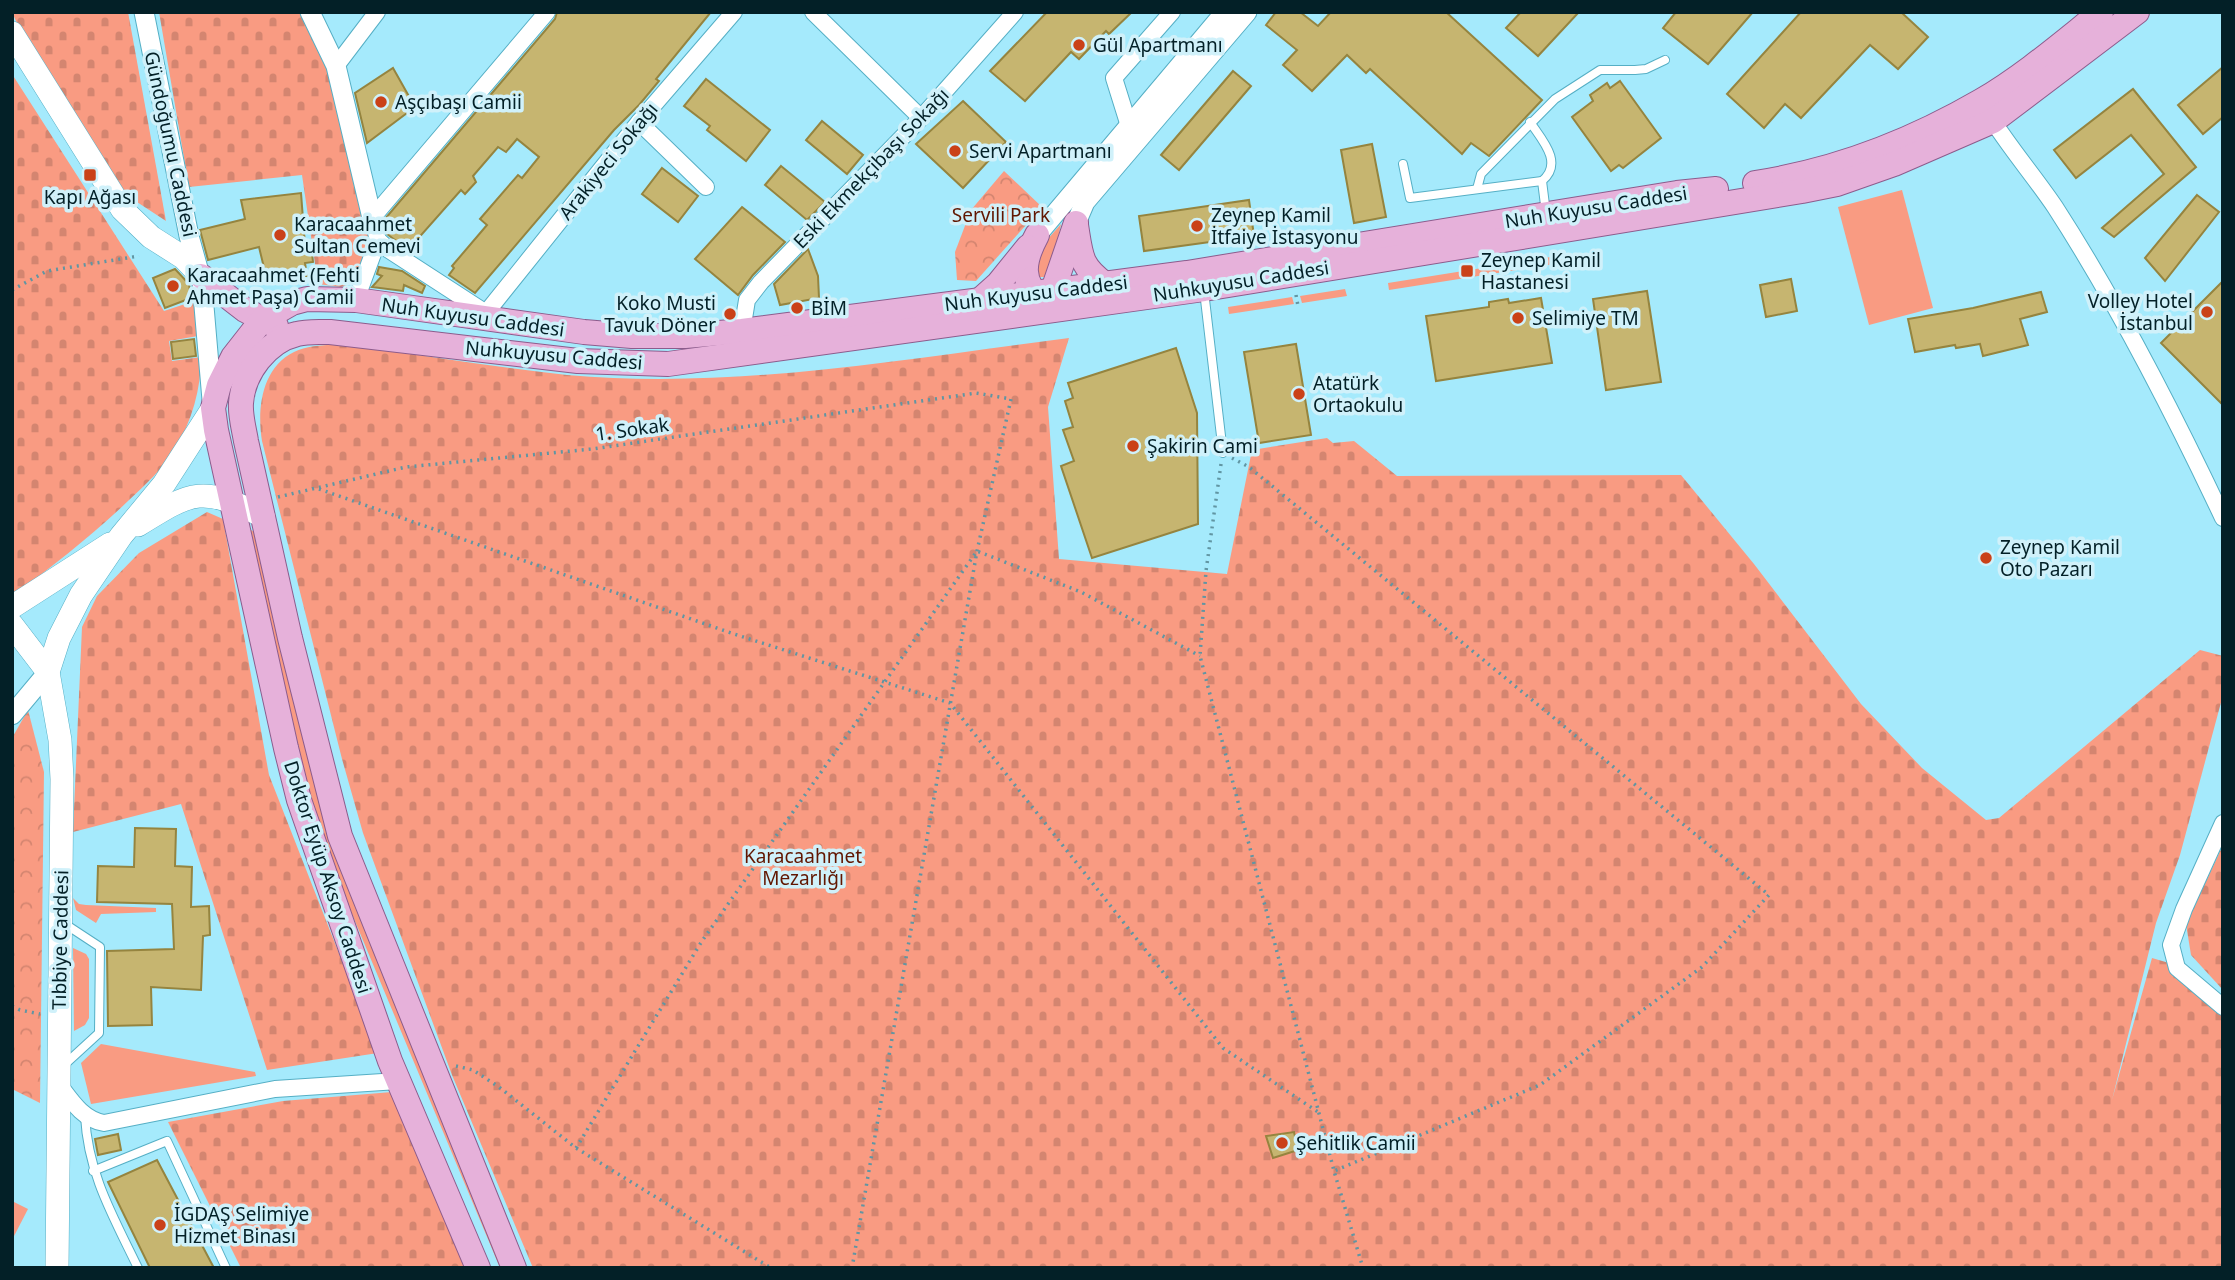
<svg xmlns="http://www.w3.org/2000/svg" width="2235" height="1280" viewBox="0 0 2235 1280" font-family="'Noto Sans',sans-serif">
<defs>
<pattern id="cemetery-stones" width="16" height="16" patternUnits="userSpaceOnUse" patternTransform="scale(1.75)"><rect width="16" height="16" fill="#f99b82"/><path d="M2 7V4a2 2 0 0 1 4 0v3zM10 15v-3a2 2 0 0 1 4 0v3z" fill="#d48570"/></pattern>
<pattern id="park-crowns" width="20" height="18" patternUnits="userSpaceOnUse" patternTransform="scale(1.75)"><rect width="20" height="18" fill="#f99b82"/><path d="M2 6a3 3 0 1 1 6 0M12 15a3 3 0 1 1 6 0" fill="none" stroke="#d48570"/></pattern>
</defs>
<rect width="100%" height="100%" fill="#a5eafc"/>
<g fill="#f99b82">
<path d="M1902 190 1933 308 1869 325 1838 207Z"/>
<path d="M1061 224 1053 262 1044 277H1037L1039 249Z"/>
<path d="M1569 254 1573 261 1389 290 1388 283Z"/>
<path d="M1345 289 1347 296 1302 303 1300 296Z"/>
<path d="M1292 297 1294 304 1229 314 1228 307Z"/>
<path d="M247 527 258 535 289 669 510 1268H500L339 883 308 787Z"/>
<path d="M73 898 79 904 86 905 156 908V912L101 914 96 923 76 910Z"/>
<path d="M73 948 86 954 89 959V1018L85 1025 74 1031Z"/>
<path d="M101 1044 255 1072 256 1076 91 1104 81 1063Z"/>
<path d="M12 1201 28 1209 12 1240Z"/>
</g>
<g fill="url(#cemetery-stones)">
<path d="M12 12H128L166 221 117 189 19 28Z"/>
<path d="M159 12H309L380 236 357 282 341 287 318 284 302 175 189 187Z"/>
<path d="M12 74 164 311 197 300 198 336 169 341 172 361 201 357C201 389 192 421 175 449 163 469 145 485 128 501 92 536 52 566 12 597Z"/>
<path d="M1069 338 1048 407 1059 559 1227 574 1252 450 1327 438 1333 443 1354 441 1397 476 1681 475 1754 564 1861 704 1922 768 1986 820 1999 818 2200 650 2223 656V695L2180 855 2156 923 2112 1100 2152 958 2169 963 2223 1013V1268H533L452 1075 363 833 342 759 262 441C257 410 261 368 294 352 330 336 387 351 425 356 473 363 520 370 567 375 735 390 904 359 1069 338Z"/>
<path d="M207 512 223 519 269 775 378 1053 267 1070 181 804 73 832 82 627 97 596 139 553Z"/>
<path d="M2223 845V990L2191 955 2186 924Z"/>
<path d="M392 1092 466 1268H241L168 1122 283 1101Z"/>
</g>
<g fill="url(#park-crowns)">
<path d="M1004 171 1042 207 976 281 957 280 955 252 971 210Z"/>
<path d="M28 710 44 772 40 1103 12 1089V738Z"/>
</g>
<g fill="#c6b570" stroke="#95843f" stroke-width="2">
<path d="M557 12H711L656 79 659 81 639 105 614 130 475 293 449 275 454 268 452 266 487 225 480 219 518 175 522 178 539 157 517 139 506 152 498 147 473 176 476 182 465 194 461 190 408 250 387 234 384 220 555 19Z"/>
<path d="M1047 12H1132L1109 34 1106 31 1079 59 1071 52 1025 101 990 71Z"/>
<path d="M1276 12H1300L1318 26 1331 12H1446L1542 100 1489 156 1471 143 1462 154 1370 69 1366 73 1347 55 1312 91 1283 65 1297 50 1266 25Z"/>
<path d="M1521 12H1579L1538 56 1506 28Z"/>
<path d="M1676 12H1753L1708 64 1663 28Z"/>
<path d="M1801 12H1901L1928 37 1898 69 1870 45 1801 118 1785 104 1764 128 1727 94Z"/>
<path d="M2223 67V117L2203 134 2178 105Z"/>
<path d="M393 68 415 107 367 143 355 93Z"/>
<path d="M1233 71 1251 86 1179 170 1161 155Z"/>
<path d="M706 79 770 130 746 161 707 130 710 126 684 106Z"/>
<path d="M1620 81 1661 138 1623 168 1619 165 1611 171 1572 117 1593 101 1590 95 1607 83 1610 88Z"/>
<path d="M2133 89 2196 167 2114 237 2102 228 2164 174 2131 135 2076 178 2054 150Z"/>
<path d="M963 101 1006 142 963 188 916 144Z"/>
<path d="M822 121 863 155 847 174 806 140Z"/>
<path d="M1372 144 1386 217 1354 223 1341 150Z"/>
<path d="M781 166 825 202 807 220 765 185Z"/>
<path d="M662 168 698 196 678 222 642 194Z"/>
<path d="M301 193 305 245 311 244 313 262 305 263 307 276H266L259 247 208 260 200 230 245 219 241 200Z"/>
<path d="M2197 195 2219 212 2165 281 2145 258Z"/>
<path d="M1249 200 1254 236 1144 251 1139 216Z"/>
<path d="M742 207 785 242 753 275 738 295 695 259Z"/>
<path d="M808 249 818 276 819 298 780 305 774 284Z"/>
<path d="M379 267 402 271 425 286 422 293 404 285 403 291 372 287 382 276 377 274Z"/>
<path d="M175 269 189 284 191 298 165 308 153 278Z"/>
<path d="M1791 279 1797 311 1766 317 1760 285Z"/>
<path d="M2223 281V405L2161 343Z"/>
<path d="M1647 291 1661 382 1606 390 1593 299Z"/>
<path d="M2041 292 2047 312 2020 319 2028 345 1983 356 1980 344 1956 348 1955 345 1915 352 1908 319 1973 308Z"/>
<path d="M1541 298 1552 363 1436 381 1426 316 1489 307V302L1508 299 1509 303Z"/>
<path d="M194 339 196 356 173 359 171 342Z"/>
<path d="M1296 344 1311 435 1259 443 1244 352Z"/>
<path d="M1176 348 1197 413 1198 524 1092 558 1061 466 1074 461 1063 430 1073 427 1065 401 1073 398 1068 383Z"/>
<path d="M135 828 176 829 175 866 192 867 191 907 209 906 210 935 203 936 201 990 151 987 152 1025 108 1026 107 951 174 949 172 904 97 902 98 866 134 867Z"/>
<path d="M1294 1132 1298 1150 1273 1158 1266 1136Z"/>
<path d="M118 1134 121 1150 98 1155 95 1139Z"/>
<path d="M157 1160 214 1268H150L108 1182Z"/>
</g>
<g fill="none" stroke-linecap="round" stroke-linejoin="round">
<g stroke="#55afc5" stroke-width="10">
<g id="service">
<path d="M1403 164 1410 198 1542 181C1564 163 1542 140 1530 122"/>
<path d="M1542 181 1546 213"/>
<path d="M1477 189 1481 174 1555 99 1600 70H1635L1646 69 1665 60"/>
<path d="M1204 291 1223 453"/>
<path d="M63 1066 99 1033 100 947 65 924"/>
<path d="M85 1116C88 1174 113 1216 138 1268"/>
<path d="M93 1171 167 1141 226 1268"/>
</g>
</g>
<g stroke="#55afc5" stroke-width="18">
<g id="minor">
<path d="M813 12 921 118"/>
<path d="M336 66 377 12"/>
<path d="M1989 115C2009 147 2034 176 2055 207 2119 306 2173 412 2223 518"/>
<path d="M639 122 706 187"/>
<path d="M1129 126 1114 78 1172 12"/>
<path d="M356 300 378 240"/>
<path d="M486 313 639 122 734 12"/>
<path d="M485 317 486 313 389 250 378 240 372 218 547 12"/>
<path d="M742 331 747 300 761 282 921 118 1015 12"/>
<path d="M2223 823 2184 909 2171 945 2177 968 2223 1007"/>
<path d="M58 1083C71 1100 82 1119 104 1123L275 1089 398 1081"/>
</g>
</g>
<g stroke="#55afc5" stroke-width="21">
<g id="tertiary">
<path d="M144 12 189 236 202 283 212 400"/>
<path d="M310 12 336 66 372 218"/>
<path d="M1076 223 1085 202 1247 12"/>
<path d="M1037 235 1225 12"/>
<path d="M12 715 48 672"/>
</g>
</g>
<g stroke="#55afc5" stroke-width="24">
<g id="secondary">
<path d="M12 33 122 209 151 237 184 258 201 276"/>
<path d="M138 525C194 490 202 486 263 516"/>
<path d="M12 607 110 544"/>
<path d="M12 625 48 672 60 740 62 779 57 1268"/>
<path d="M48 672 59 638 81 595 121 536 164 484 213 408"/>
</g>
</g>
<g stroke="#8c5c8c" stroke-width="26">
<g id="primary">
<path d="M1755 183C1834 171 1912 141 1981 101 2024 76 2062 43 2101 12"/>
<path d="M1076 225C1081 256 1080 266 1105 284"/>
<path d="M1037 235C1023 261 1019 282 1044 302"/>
<path d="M201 276 245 310 276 326"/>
<path d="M979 301 998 284 1028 247"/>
<path d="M1047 301 1053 290 1076 223"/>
<path d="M478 1268 390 1061 299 800 286 748 216 430 213 408 219 385 233 357 262 320 292 303 307 299 356 300 584 332 632 336H685L742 331 1187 273 1677 193 1716 189"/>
<path d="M514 1268 340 836 290 638 246 441C244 429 240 415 241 403 243 373 267 341 297 334 307 331 319 332 330 332L578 361 668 364 1204 289 1802 191 1837 184 1894 164 1993 121 2137 12"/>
</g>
</g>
<g stroke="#6195a2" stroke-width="3.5" stroke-dasharray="2 5" stroke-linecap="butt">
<path d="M12 290 47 271 139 256"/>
<path d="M1296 295 1298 306"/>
<path d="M1232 458 1249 467 1769 895 1702 967 1540 1085 1334 1171"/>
<path d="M1221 464 1206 571 1200 656 1334 1171 1363 1268"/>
<path d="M319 489 734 634 950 703 1223 1048 1318 1112"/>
<path d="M278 497 406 467 592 449 976 393 1011 399 977 551 852 1268"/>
<path d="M12 1006 20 1010 40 1014"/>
<path d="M456 1066 473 1070 499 1087 576 1148 771 1268"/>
<path d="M576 1148 702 941 977 551 1081 592 1200 656"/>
</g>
<use href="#service" stroke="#fff" stroke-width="8"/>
<use href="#minor" stroke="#fff" stroke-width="16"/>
<use href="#tertiary" stroke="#fff" stroke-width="19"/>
<use href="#secondary" stroke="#fff" stroke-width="23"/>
<use href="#primary" stroke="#e6b1da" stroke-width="24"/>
</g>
<g fill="#ca4118" stroke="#d0f1fa" stroke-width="2.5">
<circle cx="1079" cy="45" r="7"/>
<circle cx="381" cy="102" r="7"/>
<circle cx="955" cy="151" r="7"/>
<rect x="83" y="168" width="14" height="14" rx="3.5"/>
<circle cx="1197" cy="226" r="7"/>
<circle cx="280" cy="235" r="7"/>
<rect x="1460" y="264" width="14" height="14" rx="3.5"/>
<circle cx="173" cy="286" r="7"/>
<circle cx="797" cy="308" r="7"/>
<circle cx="2207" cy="312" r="7"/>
<circle cx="730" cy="314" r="7"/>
<circle cx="1518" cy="318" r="7"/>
<circle cx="1299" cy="394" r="7"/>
<circle cx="1133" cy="446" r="7"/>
<circle cx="1986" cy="558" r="7"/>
<circle cx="1282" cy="1143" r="7"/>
<circle cx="160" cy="1225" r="7"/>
</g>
<g text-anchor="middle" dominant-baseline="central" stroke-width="7" stroke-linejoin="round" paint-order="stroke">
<g font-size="19" fill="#032027" stroke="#d0f1fa" text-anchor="start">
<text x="1093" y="45">Gül Apartmanı</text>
<text x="395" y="102">Aşçıbaşı Camii</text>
<text x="969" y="151">Servi Apartmanı</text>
<text x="90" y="197" text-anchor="middle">Kapı Ağası</text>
<text x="1211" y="215">Zeynep Kamil<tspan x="1211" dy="22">İtfaiye İstasyonu</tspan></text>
<text x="294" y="224">Karacaahmet<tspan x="294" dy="22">Sultan Cemevi</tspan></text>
<text x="1481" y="260">Zeynep Kamil<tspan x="1481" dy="22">Hastanesi</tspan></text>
<text x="187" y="275">Karacaahmet (Fehti<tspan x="187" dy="22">Ahmet Paşa) Camii</tspan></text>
<text x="2193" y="301" text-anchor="end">Volley Hotel<tspan x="2193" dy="22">İstanbul</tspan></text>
<text x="716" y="303" text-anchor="end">Koko Musti<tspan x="716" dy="22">Tavuk Döner</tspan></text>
<text x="811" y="308">BİM</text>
<text x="1532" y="318">Selimiye TM</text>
<text x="1313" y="383">Atatürk<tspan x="1313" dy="22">Ortaokulu</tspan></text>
<text x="1147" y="446">Şakirin Cami</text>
<text x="2000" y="547">Zeynep Kamil<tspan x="2000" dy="22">Oto Pazarı</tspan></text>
<text x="1296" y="1143">Şehitlik Camii</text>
<text x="174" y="1214">İGDAŞ Selimiye<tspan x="174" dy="22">Hizmet Binası</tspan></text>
</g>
<g font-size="19" fill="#032027" stroke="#d0f1fa">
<text transform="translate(171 144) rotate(78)">Gündoğumu Caddesi</text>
<text transform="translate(608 161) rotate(-51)">Arakiyeci Sokağı</text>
<text transform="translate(871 168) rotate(-46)">Eski Ekmekçibaşı Sokağı</text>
<text transform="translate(1596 207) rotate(-9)">Nuh Kuyusu Caddesi</text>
<text transform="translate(1241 281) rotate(-9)">Nuhkuyusu Caddesi</text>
<text transform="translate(1036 293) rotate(-7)">Nuh Kuyusu Caddesi</text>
<text transform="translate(473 317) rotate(8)">Nuh Kuyusu Caddesi</text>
<text transform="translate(554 355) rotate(5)">Nuhkuyusu Caddesi</text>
<text transform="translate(632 429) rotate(-8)">1. Sokak</text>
<text transform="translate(328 877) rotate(72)">Doktor Eyüp Aksoy Caddesi</text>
<text transform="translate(60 940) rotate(-89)">Tıbbiye Caddesi</text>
</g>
<g font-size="19" fill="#611601" stroke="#d0f1fa">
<text x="1001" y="215">Servili Park</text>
<text x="803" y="856">Karacaahmet<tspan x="803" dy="22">Mezarlığı</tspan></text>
</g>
</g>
<rect width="2235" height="1280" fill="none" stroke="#032027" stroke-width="28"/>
</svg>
